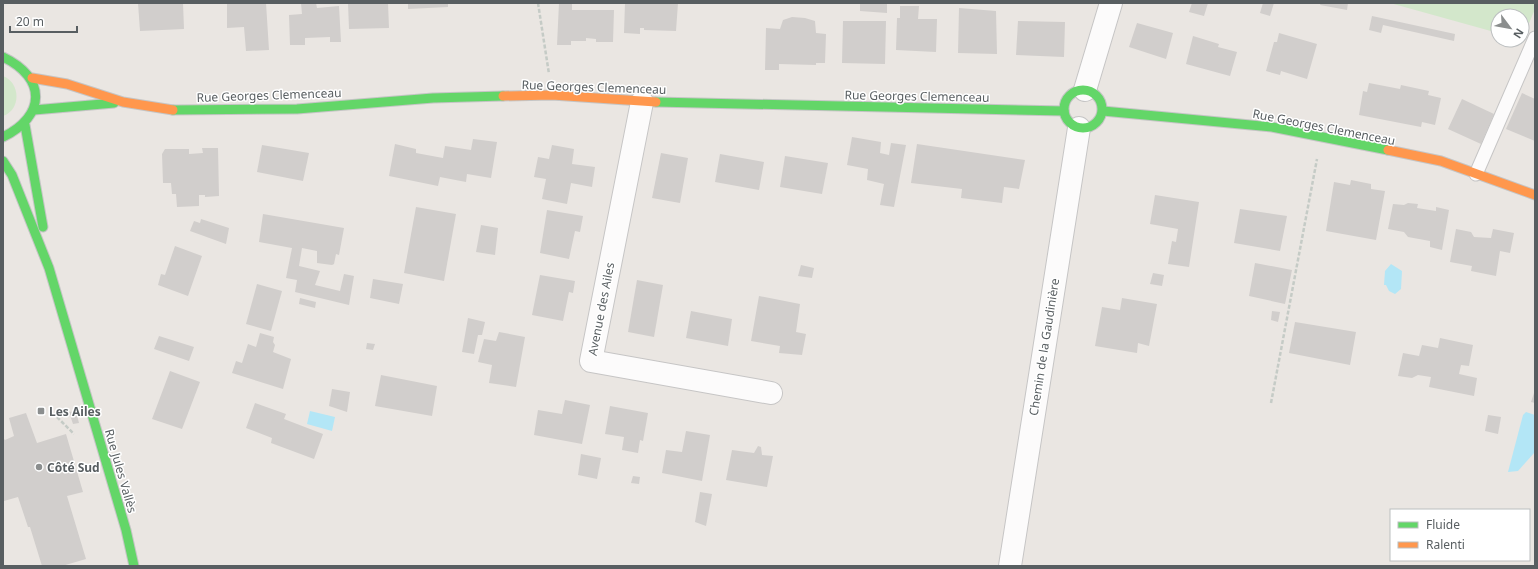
<svg xmlns="http://www.w3.org/2000/svg" width="1538" height="569" viewBox="0 0 1538 569" font-family="'Noto Sans',sans-serif">
<rect width="100%" height="100%" fill="#eae6e2"/>
<g fill="#d3e7cb">
<path d="M1390 3H1535V9L1522 40V16H1498V33Z"/>
<path d="M3 76C21 83 21 110 3 116Z"/>
</g>
<g fill="#b3e6f6">
<path d="M1391 264 1402 271 1401 289 1395 294 1389 291 1386 285H1384L1385 271Z"/>
<path d="M310 411 335 417 332 431 307 424Z"/>
<path d="M1526 412 1535 415V452L1518 471 1508 472 1523 415Z"/>
</g>
<g fill="#d1cecc">
<path d="M138 3H183L184 29 140 31Z"/>
<path d="M266 3 269 50 246 51 244 27 227 28V4Z"/>
<path d="M301 3H316L317 8 339 6 341 42H330V37L305 38V45H290L289 15 302 14Z"/>
<path d="M348 3H388L389 28 349 29Z"/>
<path d="M408 3H448V7L408 9Z"/>
<path d="M559 3 572 4V10H614L613 42H596V39L586 38V41H571V45H557Z"/>
<path d="M625 3H678L676 31 644 30V28H640V34L624 33Z"/>
<path d="M860 3H887V13L860 11Z"/>
<path d="M1192 3H1208L1204 16 1189 12Z"/>
<path d="M1263 3H1274L1270 16 1260 13Z"/>
<path d="M1321 3H1348L1347 10 1320 5Z"/>
<path d="M900 6H919L918 19H937L936 52 896 50 897 18H900Z"/>
<path d="M959 8 996 11 997 54 958 53Z"/>
<path d="M1372 16 1455 34 1454 41 1383 25 1381 33 1369 30Z"/>
<path d="M792 17 805 18 815 21 816 33 826 34 825 63H816V65L779 64V70H765L766 28 780 29 783 20Z"/>
<path d="M843 21H886L885 64 842 63Z"/>
<path d="M1018 21 1065 22 1064 57 1016 55Z"/>
<path d="M1137 23 1173 33 1166 59 1129 47Z"/>
<path d="M1279 33 1317 44 1307 79 1281 71 1280 75 1266 71 1274 42H1277Z"/>
<path d="M1193 36 1219 44 1218 47 1237 52 1230 76 1186 64Z"/>
<path d="M1369 83 1400 89 1401 85 1429 91 1428 95 1441 98 1435 125 1422 122 1421 127 1359 115 1363 91 1367 92Z"/>
<path d="M1522 93 1535 99V141L1506 129Z"/>
<path d="M1462 99 1494 114 1481 144 1448 129Z"/>
<path d="M852 137 881 142 880 153 889 155 891 143 906 145 894 207 880 205 884 184 867 180 868 169 847 165Z"/>
<path d="M473 139 497 142 491 178 467 174 466 182 440 177 438 186 389 176 395 144 416 149V153L443 158 445 146 471 150Z"/>
<path d="M917 144 1025 160 1019 189 1004 187 1002 203 961 198 962 189 911 183Z"/>
<path d="M262 145 309 153 303 181 257 172Z"/>
<path d="M552 145 574 149 572 164 595 167 592 187 571 183 567 204 542 199 546 179 534 177 538 157 549 159Z"/>
<path d="M202 148H218L219 196 205 197V195H199V206L177 207 176 194H172L171 183H163L162 154 165 149H189V154L203 153Z"/>
<path d="M661 153 688 158 680 203 652 198Z"/>
<path d="M720 154 764 162 759 190 715 182Z"/>
<path d="M785 156 828 163 822 194 780 187Z"/>
<path d="M1351 180 1371 184V189L1385 191 1376 240 1326 231 1334 182 1350 185Z"/>
<path d="M1155 195 1199 202 1189 267 1168 264 1172 241 1176 242 1178 229 1150 224Z"/>
<path d="M1408 203 1418 204 1417 208 1436 211V207L1449 210 1442 250 1430 247V241L1408 237 1404 232 1388 229 1393 204 1404 205Z"/>
<path d="M416 207 456 214 444 281 404 273Z"/>
<path d="M1240 209 1287 216 1280 251 1234 243Z"/>
<path d="M547 210 583 216 580 232 575 231 569 259 540 253Z"/>
<path d="M263 214 344 228 339 255 336 254 334 264 332 265 317 263V251L302 248 299 266 320 271 315 285 340 291 344 274 354 276 349 305 295 292 297 280 286 278 292 248 259 242Z"/>
<path d="M201 219 229 228 226 244 190 231 194 221 200 223Z"/>
<path d="M481 225 498 228 495 255 476 252Z"/>
<path d="M1456 229 1471 232 1474 237 1491 238 1493 229 1514 233 1510 253 1500 251 1496 276 1471 271 1472 266 1450 262Z"/>
<path d="M175 246 202 256 188 296 158 285 161 274 165 275Z"/>
<path d="M1255 263 1292 270 1285 304 1249 296Z"/>
<path d="M801 265 814 268 812 278 798 276Z"/>
<path d="M1153 273 1164 275 1162 286 1150 284Z"/>
<path d="M540 275 575 281 573 293 569 292 563 321 532 315Z"/>
<path d="M373 279 403 284 399 304 370 298Z"/>
<path d="M637 280 663 285 654 337 628 332Z"/>
<path d="M257 284 282 291 271 331 246 324Z"/>
<path d="M759 296 800 304 796 332 806 334 802 355 779 353 780 346 751 341Z"/>
<path d="M300 298 316 302 315 308 299 304Z"/>
<path d="M1122 298 1157 304 1149 346 1138 343 1137 353 1095 346 1102 307 1120 310Z"/>
<path d="M691 311 732 319 728 346 686 338Z"/>
<path d="M1272 311 1280 312 1278 322 1271 320Z"/>
<path d="M468 318 485 322 482 335H478L474 354 462 352Z"/>
<path d="M1295 322 1356 332 1350 365 1289 353Z"/>
<path d="M499 332 525 337 516 387 489 383 492 365 478 362 484 339 496 341Z"/>
<path d="M260 333 274 337 273 342 275 345 273 352 291 359 283 389 232 373 236 361 242 363 248 344 256 347Z"/>
<path d="M159 336 194 347 189 361 154 349Z"/>
<path d="M1440 338 1473 345 1469 366 1461 365 1459 374 1477 378 1474 396 1429 387 1431 377 1418 375 1412 378 1398 376 1403 353 1419 356 1422 345 1438 348Z"/>
<path d="M367 343 375 344 373 350 366 349Z"/>
<path d="M170 371 200 382 182 429 152 419Z"/>
<path d="M381 375 437 386 432 416 375 406Z"/>
<path d="M332 389 350 392 347 412 329 406Z"/>
<path d="M1535 390V403L1531 402Z"/>
<path d="M565 400 590 405 582 444 534 435 538 410 562 414Z"/>
<path d="M255 403 286 414 284 419 323 434 314 459 271 443 272 438 246 428Z"/>
<path d="M610 406 648 413 643 441 640 440 638 453 622 450 624 437 605 434Z"/>
<path d="M76 411 79 423 73 424 69 412Z"/>
<path d="M26 413 37 443 66 434 83 492 67 496 86 559 62 566H42L30 527H28L18 497 4 501 3 438 5 440 14 436 9 418Z"/>
<path d="M1488 415 1501 417 1498 434 1485 431Z"/>
<path d="M686 431 710 435 702 481 662 473 666 450 682 452Z"/>
<path d="M758 446 761 447 762 455 773 456 767 487 726 480 732 450 754 453Z"/>
<path d="M581 454 601 458 597 479 578 475Z"/>
<path d="M633 476 640 477 639 484 631 483Z"/>
<path d="M700 492 712 494 706 526 695 522Z"/>
</g>
<g fill="none" stroke-linecap="round" stroke-linejoin="round">
<g stroke="#c6c5c5" stroke-width="15">
<path id="lane" d="M1476 174 1535 38"/>
</g>
<g stroke="#c6c5c5" stroke-width="24">
<g id="street">
<path d="M1085 90 1111 3"/>
<path d="M642 102 591 361 771 393"/>
<path d="M1010 566 1079 128"/>
</g>
</g>
<g stroke="#c5c5c5" stroke-width="11">
<g id="fast">
<path d="M3 57C47 78 46 116 3 137"/>
<circle cx="1083" cy="109" r="19"/>
<path d="M656 102 1064 111"/>
<path d="M34 110 114 103"/>
<path d="M173 110 297 109 433 98 503 96"/>
<path d="M1103 111 1272 127 1388 150"/>
<path d="M25 125 43 227"/>
<path d="M3 161 12 175 49 268 126 530 134 566"/>
</g>
</g>
<g stroke="#c5c5c5" stroke-width="11">
<g id="slow">
<path d="M32 78 67 84 123 102 173 110"/>
<path d="M503 96 552 95 656 102"/>
<path d="M1388 150 1441 161 1535 195"/>
</g>
</g>
<g stroke="#c5cbc6" stroke-width="2.5" stroke-dasharray="4 2" stroke-linecap="butt">
<path d="M538 3 549 74"/>
<path d="M1271 403 1317 159"/>
<path d="M57 417 74 434"/>
</g>
<use href="#lane" stroke="#fcfbfb" stroke-width="13"/>
<use href="#street" stroke="#fcfbfb" stroke-width="22"/>
<use href="#fast" stroke="#63d668" stroke-width="9"/>
<use href="#slow" stroke="#ff974d" stroke-width="9"/>
</g>
<g fill="#8b8e8e" stroke="#fff" stroke-width="1.5">
<rect x="37" y="407" width="8" height="8" rx="2"/>
<circle cx="39" cy="467" r="4"/>
</g>
<g text-anchor="middle" dominant-baseline="central" stroke-width="3" stroke-linejoin="round" paint-order="stroke">
<g font-size="12" fill="#585e61" stroke="#fff">
<text transform="translate(594 87) rotate(2)">Rue Georges Clemenceau</text>
<text transform="translate(269 95) rotate(-2)">Rue Georges Clemenceau</text>
<text transform="translate(917 96) rotate(1)">Rue Georges Clemenceau</text>
<text transform="translate(1324 127) rotate(11)">Rue Georges Clemenceau</text>
<text transform="translate(601 309) rotate(-79)">Avenue des Ailes</text>
<text transform="translate(1044 347) rotate(-81)">Chemin de la Gaudinière</text>
<text transform="translate(121 471) rotate(74)">Rue Jules Vallès</text>
</g>
<g font-size="12" font-weight="bold" fill="#585e61" stroke="#fff" text-anchor="start">
<text x="49" y="411">Les Ailes</text>
<text x="47" y="467">Côté Sud</text>
</g>
</g>
<rect width="1538" height="569" fill="none" stroke="#585e61" stroke-width="8"/>
<rect x="1390" y="509" width="140" height="52" fill="#ffffff" stroke="#bcbfc0"/>
<rect x="1398" y="522" width="20" height="6" fill="#63d668" stroke="#bcbfc0"/>
<text x="1426" y="529" font-size="12" fill="#585e61">Fluide</text>
<rect x="1398" y="542" width="20" height="6" fill="#ff974d" stroke="#bcbfc0"/>
<text x="1426" y="549" font-size="12" fill="#585e61">Ralenti</text>
<g transform="translate(1510 28) rotate(122)"><circle r="19" fill="#ffffff" stroke="#bcbfc0"/>
<path d="M0-3L7 15L0 10L-7 15Z" fill="#8b8e8e"/>
<text y="-6" font-size="11" font-weight="bold" text-anchor="middle" fill="#585e61">N</text>
</g>
<path d="M10 26v6h67v-6" fill="none" stroke="#585e61" stroke-width="2"/>
<text x="16" y="26" font-size="12" fill="#585e61" stroke="#ffffff" stroke-width="3" paint-order="stroke">20 m</text>
</svg>
